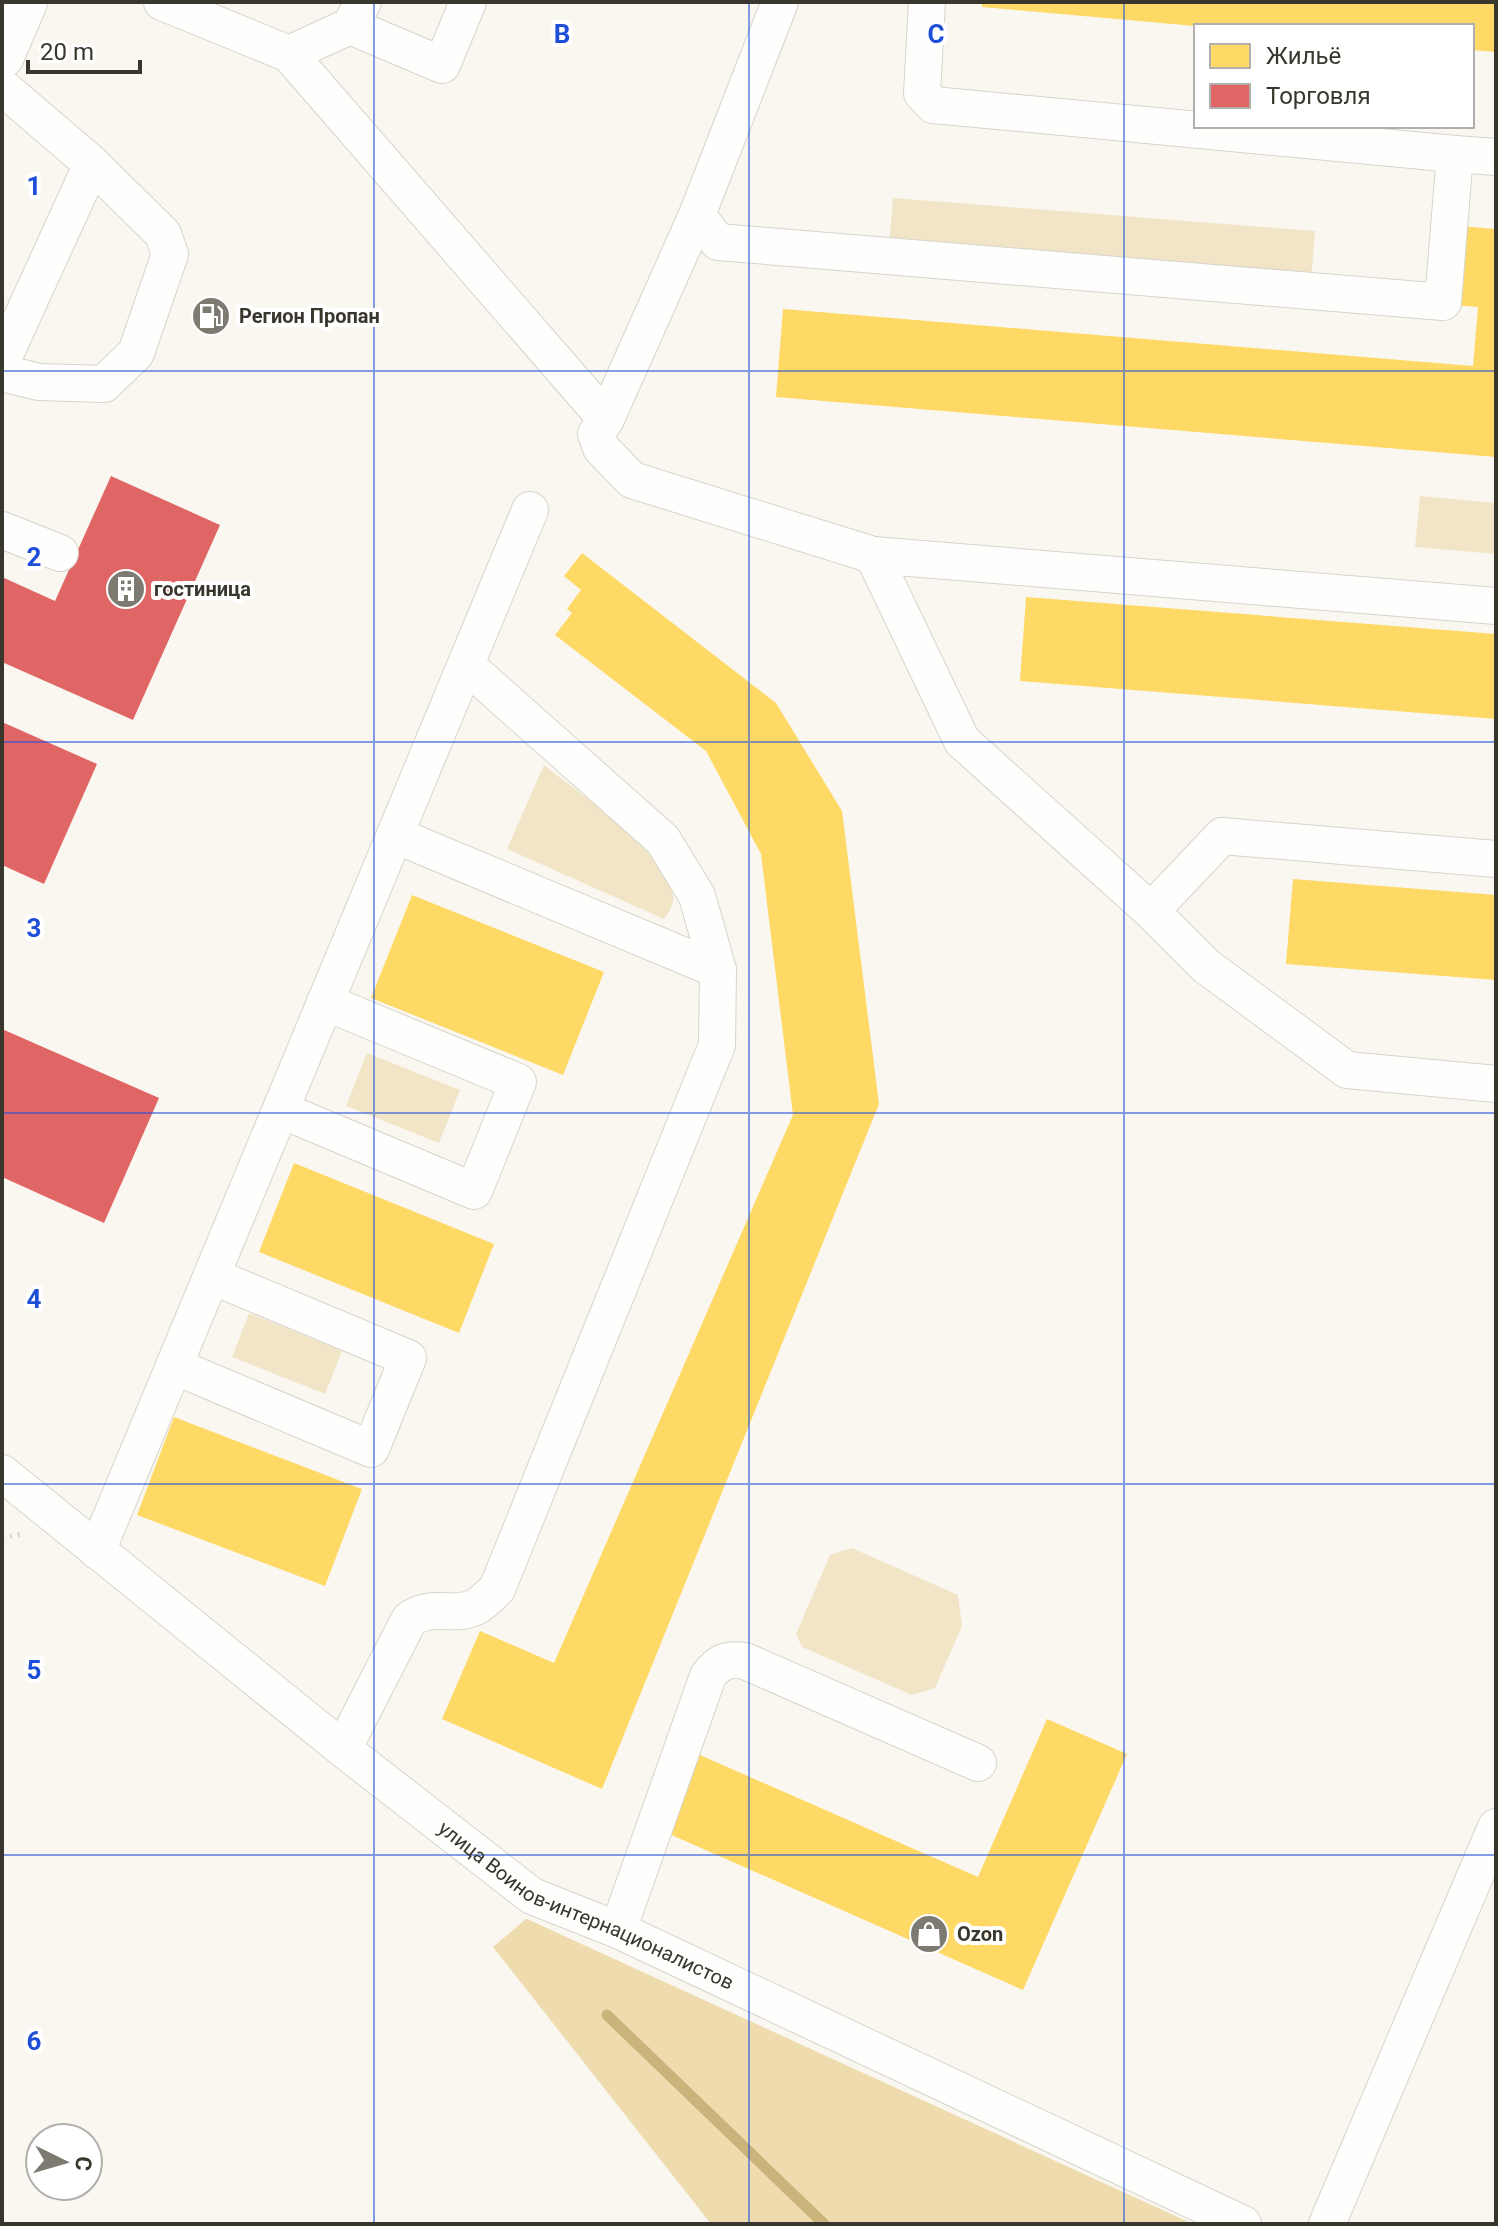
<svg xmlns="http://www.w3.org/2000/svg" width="1498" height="2226" viewBox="0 0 1498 2226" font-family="Roboto,sans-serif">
<rect width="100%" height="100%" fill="#faf7f0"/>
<g fill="#f2e5c7">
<path d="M893 198 1315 231 1311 281 889 248Z"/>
<path d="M1420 496 1496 503V554L1415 547Z"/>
<path d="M544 765C576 791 670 855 673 896 674 905 669 912 664 919L507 849Z"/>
<path d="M367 1053 460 1090 439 1143 346 1106Z"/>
<path d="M249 1313 342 1351 325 1394 232 1357Z"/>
<path d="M852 1548 958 1595 962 1626 935 1688 912 1695 802 1647 796 1634 830 1555Z"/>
</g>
<path fill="#eedcaf" d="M526 1919H527L1193 2224H711L493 1947Z"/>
<g fill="#ffd966">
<path d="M982 2H1496V52L1472 50V26H1195L982 7Z"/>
<path d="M1458 226 1496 229V457L776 397 783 309 1473 366 1478 307 1451 305Z"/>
<path d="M582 553 776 703 842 811 879 1104 602 1789 442 1719 480 1631 554 1663 793 1115 761 854 706 751 555 635 572 613 567 609 581 590 564 576Z"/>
<path d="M1026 597 1496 634V719L1020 681Z"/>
<path d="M1293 879 1496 895V980L1286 964Z"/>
<path d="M412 895 604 972 563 1075 371 998Z"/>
<path d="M294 1163 494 1244 459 1333 259 1252Z"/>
<path d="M174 1417 362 1489 325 1586 137 1515Z"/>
<path d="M1047 1719 1127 1754 1023 1990 658 1829 693 1752 978 1877Z"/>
</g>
<g fill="#e06666">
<path d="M111 476 220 525 133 720 2 662V577L55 601Z"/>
<path d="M2 722 97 764 44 884 2 865Z"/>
<path d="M2 1029 159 1098 104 1223 2 1177Z"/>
</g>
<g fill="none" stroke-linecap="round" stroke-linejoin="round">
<path stroke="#cab47c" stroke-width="11" d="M607 2015 824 2224"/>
<g stroke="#d7d4cc" stroke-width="38">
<g id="minor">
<path d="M162 2 289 54 606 419 697 215"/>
<path d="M780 2 697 215 718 242 1443 302 1455 154 1496 157"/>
<path d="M927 2 922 93 933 105 1455 154"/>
<path d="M350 26 442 65 468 2"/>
<path d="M289 54 350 26 363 2"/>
<path d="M2 87 92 164 163 234 170 254 136 353 104 384 39 382 2 373"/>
<path d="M2 361 92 164"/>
<path d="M606 419 596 434 601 448 632 480 873 555 962 741 1151 911 1206 966 1347 1070 1496 1084"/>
<path d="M2 530 60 553"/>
<path d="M873 555 1496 606"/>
<path d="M395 835 718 970"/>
<path d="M1151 911 1222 836 1496 859"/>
<path d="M281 1110 474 1191 518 1082 325 1002"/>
<path d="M174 1366 371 1449 408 1358 212 1276"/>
<path id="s1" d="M2 1473 343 1749 532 1896 618 1930 1243 2224"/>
<path d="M97 1551 530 510"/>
<path d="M343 1749 409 1620C432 1602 454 1619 477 1606 484 1602 491 1594 497 1589L717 1045 718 970 697 896 663 840 466 665"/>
<path d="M618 1930 708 1676C719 1662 727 1658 745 1661L978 1763"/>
<path d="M1327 2224 1496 1827"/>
</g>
</g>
<g stroke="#d7d4cc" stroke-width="46">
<path id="major" d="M2 56 25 2"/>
</g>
<path stroke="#d6d4d1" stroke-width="5" stroke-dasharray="2 6" stroke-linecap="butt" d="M2 1538 21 1534"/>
<use href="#minor" stroke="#fefefd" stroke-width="36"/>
<use href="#major" stroke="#fefefd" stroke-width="44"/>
</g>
<path fill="none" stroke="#1d4ed8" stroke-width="2" stroke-opacity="0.55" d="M374 2V2224M749 2V2224M1124 2V2224M2 371H1496M2 742H1496M2 1113H1496M2 1484H1496M2 1855H1496"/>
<defs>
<g id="fuel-disc" transform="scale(2)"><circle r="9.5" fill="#7d7a71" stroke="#fff"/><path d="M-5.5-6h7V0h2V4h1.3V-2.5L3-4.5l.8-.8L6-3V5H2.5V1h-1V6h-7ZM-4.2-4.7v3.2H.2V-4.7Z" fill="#fff"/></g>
<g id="building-disc" transform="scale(2)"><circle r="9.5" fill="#7d7a71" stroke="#fff"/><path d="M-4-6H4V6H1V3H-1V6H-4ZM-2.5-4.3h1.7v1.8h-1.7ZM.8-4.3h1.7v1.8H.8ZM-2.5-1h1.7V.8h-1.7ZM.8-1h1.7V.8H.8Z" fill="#fff"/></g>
<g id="shop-disc" transform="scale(2)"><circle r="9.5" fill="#7d7a71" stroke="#fff"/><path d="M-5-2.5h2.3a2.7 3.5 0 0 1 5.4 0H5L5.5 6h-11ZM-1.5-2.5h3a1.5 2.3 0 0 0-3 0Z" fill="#fff"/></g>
</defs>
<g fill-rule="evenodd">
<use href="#fuel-disc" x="211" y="316"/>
<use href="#building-disc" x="126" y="589"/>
<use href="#shop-disc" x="929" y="1934"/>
</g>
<g text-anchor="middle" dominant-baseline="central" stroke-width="8" stroke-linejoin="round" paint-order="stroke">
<g font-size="20" font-weight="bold" fill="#39362d" stroke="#fff" text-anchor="start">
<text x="239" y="316">Регион Пропан</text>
<text x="154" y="589">гостиница</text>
<text x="957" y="1934">Ozon</text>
</g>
<g font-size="20" fill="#39362d" stroke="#fff">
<text stroke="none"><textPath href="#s1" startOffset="730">улица Воинов-интернационалистов</textPath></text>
</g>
</g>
<g font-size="26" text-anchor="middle" font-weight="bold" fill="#1d4ed8" stroke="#fff" stroke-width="8" stroke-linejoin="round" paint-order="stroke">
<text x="562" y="43">B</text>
<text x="936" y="43">C</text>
<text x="34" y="195">1</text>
<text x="34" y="566">2</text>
<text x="34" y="937">3</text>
<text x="34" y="1308">4</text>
<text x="34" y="1679">5</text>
<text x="34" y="2050">6</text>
</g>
<rect width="1498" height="2226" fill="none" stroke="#39362d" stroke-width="8"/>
<rect x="1194" y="24" width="280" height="104" fill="#ffffff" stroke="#b0afab" stroke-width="2"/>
<rect x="1210" y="44" width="40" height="24" fill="#ffd966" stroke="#b0afab" stroke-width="2"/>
<text x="1266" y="64" font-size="24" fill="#39362d">Жильё</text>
<rect x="1210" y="84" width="40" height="24" fill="#e06666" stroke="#b0afab" stroke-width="2"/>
<text x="1266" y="104" font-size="24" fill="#39362d">Торговля</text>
<g transform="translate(64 2162) rotate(95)"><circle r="38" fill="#ffffff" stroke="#b0afab" stroke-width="2"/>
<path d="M0-6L14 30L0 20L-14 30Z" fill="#7d7a71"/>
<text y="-12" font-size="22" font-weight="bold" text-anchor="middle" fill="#39362d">С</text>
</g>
<path d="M28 60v12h112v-12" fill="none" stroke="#39362d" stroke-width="4"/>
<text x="40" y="60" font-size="24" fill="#39362d" stroke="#ffffff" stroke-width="6" paint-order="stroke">20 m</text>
</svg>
